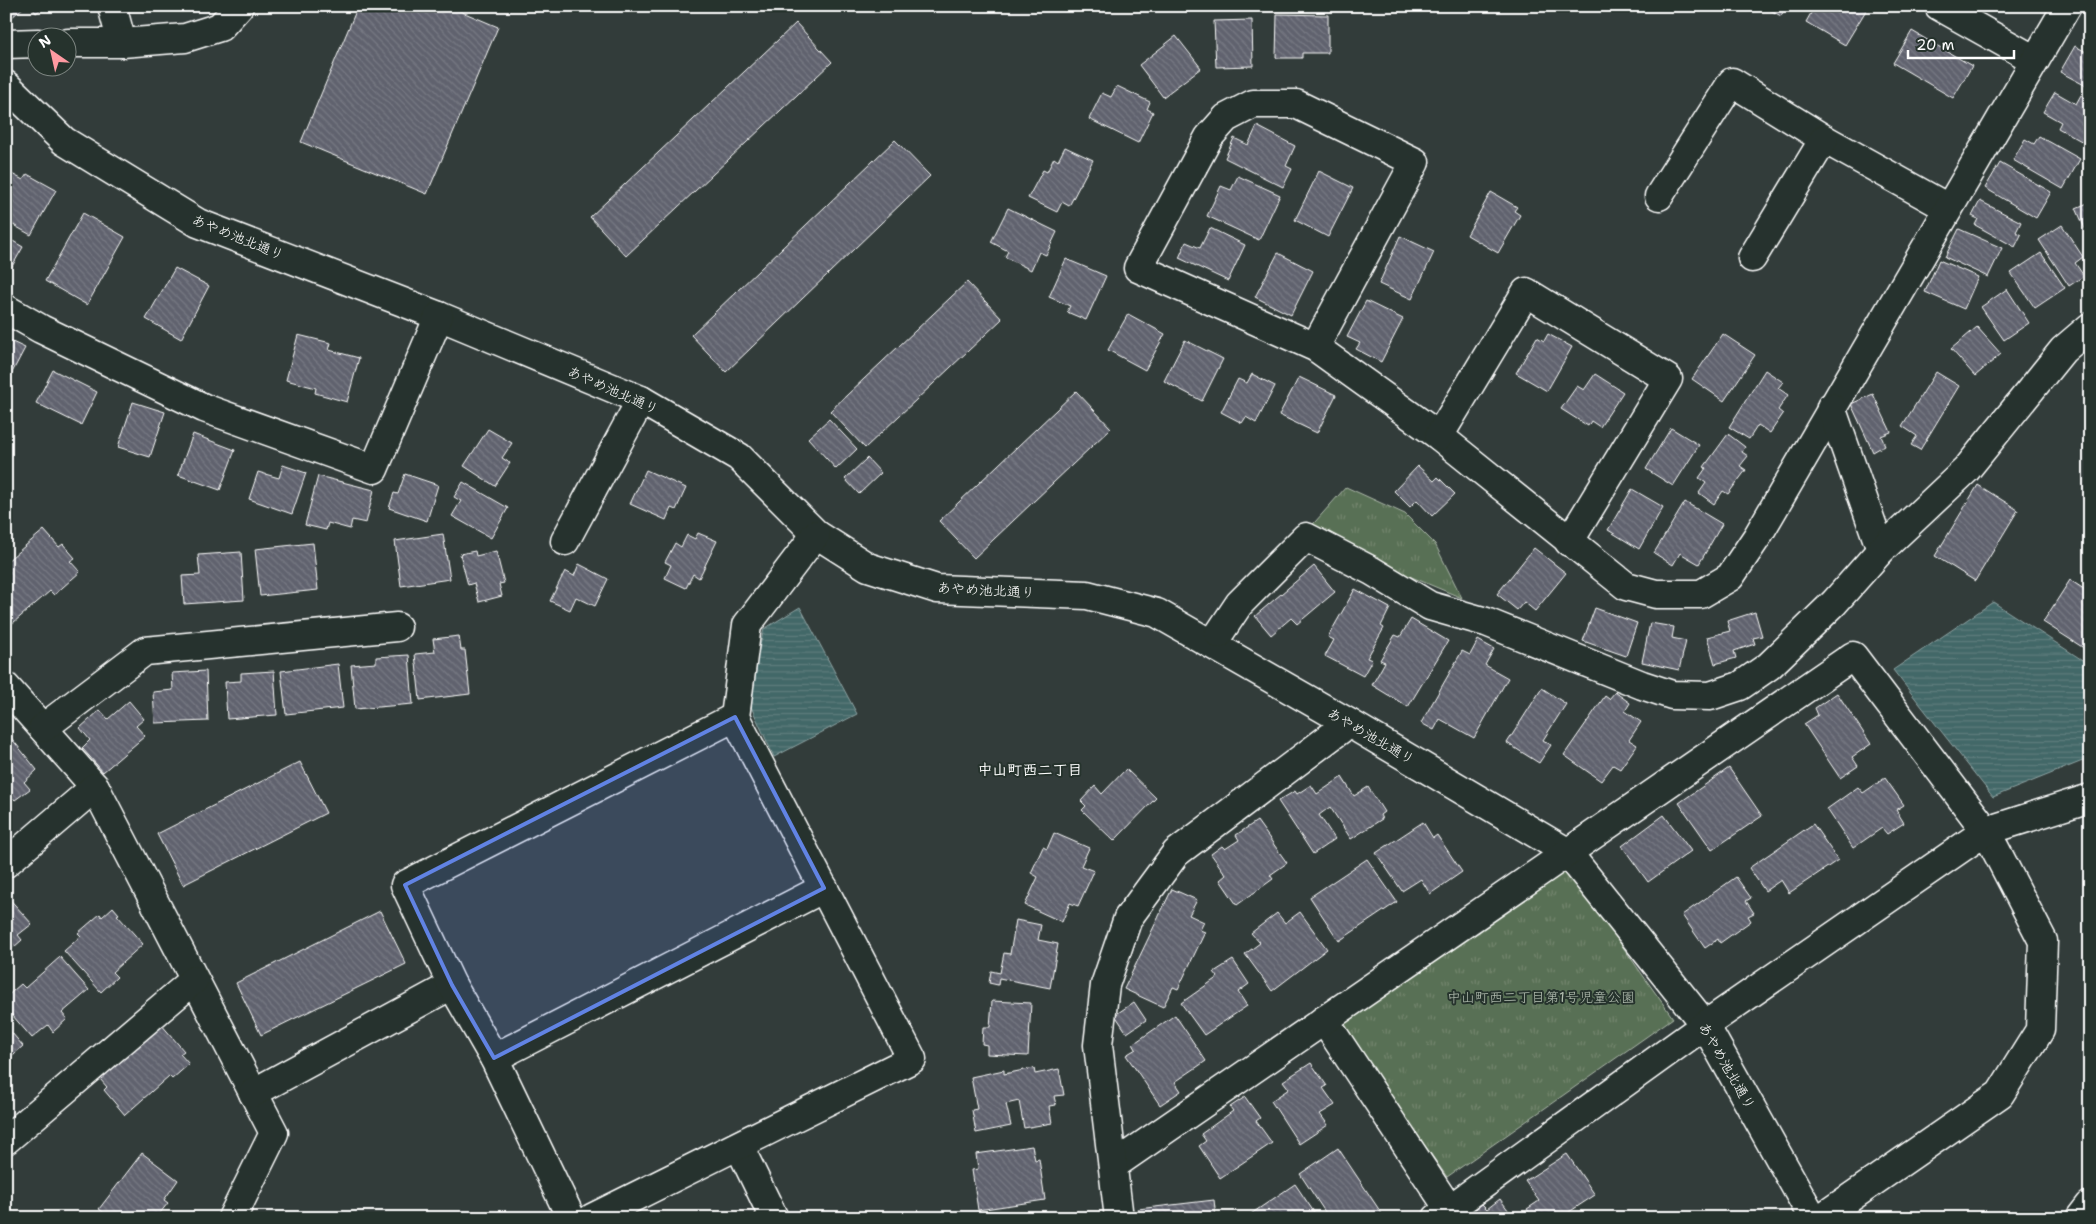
<svg xmlns="http://www.w3.org/2000/svg" width="2096" height="1224" viewBox="0 0 2096 1224" font-family="'Shantell Sans','Klee One',sans-serif">
<defs>
<pattern id="park-tufts" width="24" height="20" patternUnits="userSpaceOnUse" patternTransform="scale(1.25)"><rect width="24" height="20" fill="#597054"/><path d="M3 7l-1-3M5 7V3M7 7l1-3M15 17l-1-3M17 17v-4M19 17l1-3" fill="none" stroke="#72856e"/></pattern>
<pattern id="water-rules" width="6" height="5" patternUnits="userSpaceOnUse" patternTransform="scale(1.25)"><rect width="6" height="5" fill="#426767"/><path d="M0 2.5h6" fill="none" stroke="#5e7e7e"/></pattern>
<pattern id="building-back-hatch" width="6" height="6" patternUnits="userSpaceOnUse" patternTransform="scale(1.25)"><rect width="6" height="6" fill="#60626e"/><path d="M-1 5l2 2M0 0l6 6M5-1l2 2" fill="none" stroke="#787a84"/></pattern>
</defs>
<rect width="100%" height="100%" fill="#323c3a"/>
<filter id="ink" filterUnits="userSpaceOnUse"><feTurbulence type="fractalNoise" baseFrequency=".02" numOctaves="2"/><feDisplacementMap in="SourceGraphic" scale="10" xChannelSelector="R" yChannelSelector="G"/><feConvolveMatrix kernelMatrix="1 2 1 2 8 2 1 2 1" color-interpolation-filters="sRGB"/></filter>
<g filter="url(#ink)">
<g fill="url(#park-tufts)" stroke="#acb8aa">
<path d="M1346 487 1405 514 1435 544 1462 598 1349 551 1307 531Z"/>
<path d="M1565 865 1673 1018 1447 1177 1339 1023Z"/>
</g>
<g fill="url(#water-rules)" stroke="#8ea4a4">
<path d="M1993 602 2090 665V758L1993 797 1893 670Z"/>
<path d="M800 607 857 714 774 757 747 698 764 629Z"/>
</g>
<g fill="url(#building-back-hatch)" stroke="#fff">
<path d="M6 6H25L11 18 6 12Z"/>
<path d="M31 6H45L36 13Z"/>
<path d="M358 6H428L433 8 434 6H448L498 27 427 194 301 142Z"/>
<path d="M1763 6H1786L1781 16Z"/>
<path d="M1815 6H1866L1868 7 1845 45 1806 22Z"/>
<path d="M1277 14 1328 15V53H1302V58H1276Z"/>
<path d="M1252 20 1253 66 1216 67 1214 21Z"/>
<path d="M796 23 832 62 626 256 590 217Z"/>
<path d="M1912 31 1972 66 1953 98 1893 63Z"/>
<path d="M1176 36 1201 68 1163 97 1139 65Z"/>
<path d="M2075 46 2090 54V88L2060 72Z"/>
<path d="M1117 86 1150 102 1147 109 1153 112 1138 143 1089 119 1102 93 1111 97Z"/>
<path d="M2055 92 2076 104 2081 95 2090 100V134L2085 143 2058 128 2061 122 2043 112Z"/>
<path d="M1257 126 1295 146 1286 166 1292 169 1283 187 1225 158 1234 138 1248 145Z"/>
<path d="M2039 136 2080 159 2063 189 2013 160 2025 139 2034 144Z"/>
<path d="M895 140 930 176 726 372 691 335Z"/>
<path d="M1065 147 1093 160 1069 206 1062 202 1057 212 1028 198 1043 170 1047 172 1054 158 1058 161Z"/>
<path d="M2000 163 2051 192 2036 218 1985 188Z"/>
<path d="M1319 171 1353 188 1328 237 1295 220Z"/>
<path d="M10 173 23 180 27 174 56 190 31 235 6 221V179Z"/>
<path d="M1238 176 1280 195 1259 240 1207 216 1221 186 1231 190Z"/>
<path d="M1491 192 1517 207 1514 211 1520 215 1498 253 1467 235Z"/>
<path d="M1980 201 2021 222 2016 232 2021 235 2015 247 1975 225 1978 219 1972 216Z"/>
<path d="M2090 202V240L2076 208Z"/>
<path d="M1008 208 1057 232 1046 255 1039 252 1031 270 1005 257 1008 251 991 242Z"/>
<path d="M83 213 125 237 87 305 45 281Z"/>
<path d="M2062 225 2083 257 2075 263 2084 276 2069 286 2039 240Z"/>
<path d="M1210 228 1245 245 1228 281 1179 258 1186 242 1200 248Z"/>
<path d="M1959 229 2002 248 1988 277 1945 257Z"/>
<path d="M1400 236 1434 252 1412 299 1379 284Z"/>
<path d="M6 237 23 247 6 277Z"/>
<path d="M1278 253 1313 271 1291 315 1255 297Z"/>
<path d="M2041 253 2065 288 2035 308 2011 273Z"/>
<path d="M1066 259 1106 276 1086 320 1067 312 1070 306 1049 297Z"/>
<path d="M1939 260 1978 277 1964 309 1925 292Z"/>
<path d="M175 268 209 286 181 339 146 319Z"/>
<path d="M967 282 1002 319 865 448 830 411Z"/>
<path d="M2007 289 2029 323 2004 340 1981 307Z"/>
<path d="M1366 301 1403 319 1381 362 1356 349 1360 343 1347 337Z"/>
<path d="M1128 314 1165 334 1145 370 1108 350Z"/>
<path d="M1977 327 2001 354 1975 376 1951 349Z"/>
<path d="M1548 334 1572 347 1547 391 1516 373 1537 337 1544 341Z"/>
<path d="M1723 334 1755 355 1724 401 1692 379Z"/>
<path d="M298 335 331 343 329 350 359 358 347 402 315 393 316 388 286 380Z"/>
<path d="M6 339 25 348 6 384Z"/>
<path d="M1185 340 1223 359 1202 401 1164 381Z"/>
<path d="M53 370 97 392 81 425 36 403Z"/>
<path d="M1765 370 1783 382 1778 388 1788 395 1778 410 1783 414 1770 433 1758 425 1749 439 1729 427Z"/>
<path d="M1936 372 1959 386 1920 450 1911 445 1917 436 1902 426Z"/>
<path d="M1252 374 1275 386 1256 423 1246 417 1242 423 1221 412 1238 379 1247 383Z"/>
<path d="M1595 374 1623 392 1600 427 1591 421 1588 426 1561 409 1577 386 1584 390Z"/>
<path d="M1299 377 1336 395 1317 433 1279 415Z"/>
<path d="M1076 391 1111 428 974 558 939 521Z"/>
<path d="M1873 394 1891 432 1881 436 1885 445 1873 452 1851 404Z"/>
<path d="M133 402 165 412 150 457 118 447Z"/>
<path d="M829 419 857 449 836 469 808 438Z"/>
<path d="M1671 428 1699 445 1673 486 1646 469Z"/>
<path d="M488 429 512 443 502 458 510 463 495 486 464 466Z"/>
<path d="M193 434 235 450 220 490 178 475Z"/>
<path d="M1728 434 1745 447 1742 452 1748 456 1740 466 1746 470 1728 494 1723 491 1714 504 1699 493 1706 483 1699 478 1706 468 1704 467Z"/>
<path d="M867 458 881 473 859 494 845 479Z"/>
<path d="M283 465 306 473 292 514 249 499 258 472 279 478Z"/>
<path d="M1418 466 1434 481 1438 477 1455 494 1432 516 1417 500 1410 507 1394 491Z"/>
<path d="M646 470 686 488 676 510 671 508 666 520 630 504Z"/>
<path d="M405 474 438 485 427 521 389 508 394 493 398 494Z"/>
<path d="M318 476 374 490 366 523 352 520 350 529 328 523 326 530 305 525Z"/>
<path d="M463 482 508 508 491 538 452 516 461 501 454 497Z"/>
<path d="M1978 485 2018 510 1975 581 1935 556Z"/>
<path d="M1632 489 1663 507 1639 549 1608 530Z"/>
<path d="M1685 502 1722 524 1699 564 1680 553 1673 565 1654 553Z"/>
<path d="M44 530 59 547 63 544 75 558 70 561 80 572 54 595 50 591 6 629V575L10 572 6 568V562Z"/>
<path d="M698 533 717 541 699 578 693 574 686 588 665 578 671 565 665 562 675 543 681 547 687 535 695 539Z"/>
<path d="M443 534 450 579 401 586 395 541Z"/>
<path d="M313 543 318 590 260 596 255 549Z"/>
<path d="M1534 548 1566 573 1535 611 1524 602 1517 610 1497 594Z"/>
<path d="M475 551 476 556 496 551 504 583 499 584 502 596 479 602 474 583 468 585 460 554Z"/>
<path d="M241 552 244 600 184 604 182 576 200 575 198 555Z"/>
<path d="M579 564 608 579 595 606 576 597 570 610 550 601 565 571 574 576Z"/>
<path d="M1314 566 1335 592 1297 624 1291 618 1271 635 1255 616Z"/>
<path d="M2070 580 2090 593V652L2043 622Z"/>
<path d="M1355 589 1390 608 1381 626 1384 628 1367 658 1372 660 1363 676 1325 656 1334 640 1328 637Z"/>
<path d="M1595 608 1637 623 1626 656 1583 641Z"/>
<path d="M1755 612 1762 636 1753 638 1755 644 1734 651 1736 658 1715 664 1707 637 1730 631 1727 621Z"/>
<path d="M1411 619 1448 641 1408 707 1372 685 1385 662 1380 660 1395 635 1400 637Z"/>
<path d="M1650 623 1674 627 1672 638 1686 641 1679 670 1642 662Z"/>
<path d="M459 636 461 650H465L470 694 420 700 415 654 435 652 433 639Z"/>
<path d="M1478 640 1494 649 1485 665 1508 678 1474 738 1440 719 1434 730 1421 723 1462 651 1470 655Z"/>
<path d="M409 655 413 704 355 709 351 665 376 663V657Z"/>
<path d="M338 664 343 708 286 714 281 671Z"/>
<path d="M206 671 208 721 155 723 153 692 173 690 172 673Z"/>
<path d="M274 671 277 715 227 719 225 682 241 681V673Z"/>
<path d="M1542 688 1566 704 1543 740 1551 745 1539 763 1507 743Z"/>
<path d="M1615 692 1630 703 1625 711 1641 722 1629 740 1637 745 1620 769 1613 765 1601 781 1564 755 1605 696 1609 699Z"/>
<path d="M1837 693 1871 744 1852 757 1858 766 1840 778 1804 724 1818 715 1815 708Z"/>
<path d="M129 701 144 719 136 726 145 736 103 772 82 748 90 740 80 728 100 710 108 719Z"/>
<path d="M8 734 37 770 24 782 30 789 15 800 12 797 6 802V736Z"/>
<path d="M300 762 326 813 183 885 157 834Z"/>
<path d="M1729 768 1762 816 1712 850 1679 803Z"/>
<path d="M1126 769 1156 798 1114 841 1082 810 1086 806 1081 801 1095 786 1102 794Z"/>
<path d="M1342 777 1354 796 1368 787 1384 812 1380 815 1382 819 1351 839 1330 807 1319 815 1335 839 1313 854 1278 801 1295 791 1297 794 1311 785 1317 794Z"/>
<path d="M1885 778 1904 805 1896 810 1904 823 1887 834 1882 828 1853 848 1827 809 1858 787 1863 793Z"/>
<path d="M1664 815 1691 851 1648 882 1622 846Z"/>
<path d="M1257 821 1287 863 1270 875 1273 879 1237 905 1220 880 1226 875 1211 854 1222 846 1225 849 1239 840 1236 835Z"/>
<path d="M1423 822 1433 838 1437 835 1462 872 1430 894 1421 879 1402 891 1376 853Z"/>
<path d="M1813 824 1838 860 1789 893 1781 880 1765 891 1749 868Z"/>
<path d="M1054 833 1089 848 1081 866 1094 871 1078 906 1070 903 1062 922 1025 905 1038 877 1031 873 1043 847 1047 849Z"/>
<path d="M1367 859 1397 902 1339 941 1310 897Z"/>
<path d="M1736 877 1751 898 1746 901 1754 913 1748 916 1751 921 1720 943 1718 939 1705 948 1682 915Z"/>
<path d="M1172 889 1197 900 1189 915 1204 922 1200 930 1205 932 1178 989 1173 987 1163 1007 1124 989Z"/>
<path d="M6 895 32 924 18 935 22 940 6 954Z"/>
<path d="M113 907 119 914 117 915 143 944 112 972 117 977 101 992 64 951 81 936 78 933 100 914 102 917Z"/>
<path d="M380 911 406 964 261 1035 236 983Z"/>
<path d="M1300 912 1327 949 1272 991 1245 954 1260 943 1251 933 1277 913 1285 923Z"/>
<path d="M1016 920 1041 925 1038 940 1058 944 1050 988 999 978 998 985 989 983 991 971 1000 973 1004 953 1010 954Z"/>
<path d="M60 957 89 990 62 1013 67 1019 53 1032 48 1025 32 1038 6 1008V997L21 984 25 988Z"/>
<path d="M1233 960 1249 984 1238 992 1247 1006 1204 1035 1181 1003 1218 977 1214 972Z"/>
<path d="M992 1001 1031 1003 1028 1056 987 1054V1045L982 1044 983 1027H990Z"/>
<path d="M1134 1002 1146 1020 1127 1033 1115 1015Z"/>
<path d="M1175 1015 1206 1061 1175 1082 1181 1091 1160 1105 1126 1055 1136 1049 1133 1044Z"/>
<path d="M161 1024 184 1051 180 1054 189 1064 172 1079 169 1076 125 1115 104 1090 107 1087 100 1079Z"/>
<path d="M6 1026 23 1046 6 1061Z"/>
<path d="M1311 1063 1327 1086 1323 1088 1335 1105 1320 1114 1328 1125 1299 1144 1271 1101 1289 1089 1283 1081Z"/>
<path d="M1034 1068 1035 1074 1059 1069 1064 1095 1054 1096 1056 1105 1049 1106 1052 1123 1024 1128 1019 1101 1006 1104 1011 1126 976 1133 972 1110 977 1109 971 1077 1004 1070V1074Z"/>
<path d="M1245 1097 1260 1118 1256 1121 1272 1143 1220 1178 1199 1146 1206 1141 1201 1134 1233 1111 1230 1107Z"/>
<path d="M1032 1146 1035 1160 1039 1159 1045 1200 978 1210 972 1170 978 1169 976 1154Z"/>
<path d="M1338 1148 1382 1214 1376 1218H1329L1300 1174Z"/>
<path d="M142 1153 178 1180 164 1200 168 1203 156 1218H107L108 1216 99 1209Z"/>
<path d="M1567 1154 1595 1195 1560 1218H1533L1527 1209 1539 1201 1525 1181Z"/>
<path d="M1295 1184 1318 1218H1245Z"/>
<path d="M1500 1199 1514 1218H1471L1469 1214 1482 1204 1487 1209Z"/>
<path d="M1214 1200 1216 1218H1139L1138 1209Z"/>
</g>
<g fill="none" stroke-linecap="round" stroke-linejoin="round">
<g stroke="#fff" stroke-width="31">
<g id="minor">
<path d="M112 6 122 43"/>
<path d="M1939 6 2035 60"/>
<path d="M68 43H122L185 38 220 27 239 6"/>
<path d="M6 44 38 43"/>
<path d="M6 85 64 141 198 223 439 316 641 400 739 457 816 534 868 567 937 589 1087 595 1157 613 1349 723 1567 852 1705 1025 1813 1218"/>
<path d="M1659 196 1732 82 1824 139 1948 208"/>
<path d="M1752 258 1824 139"/>
<path d="M6 309 41 329 204 408 374 469 439 316"/>
<path d="M1315 347 1415 162 1296 104H1253L1226 118 1209 137 1138 268 1315 347 1439 436 1626 586 1656 594H1701L1730 577 1757 537 2067 6"/>
<path d="M1831 407 1881 550"/>
<path d="M1439 436 1526 292 1668 379 1569 542"/>
<path d="M565 541 641 400"/>
<path d="M1219 634 1239 604 1306 537 1372 571 1430 606 1486 622 1642 685 1672 695 1710 696 1740 686 1769 666 1834 603 1881 550 1966 470 2063 350 2090 327"/>
<path d="M6 687 95 787 274 1133 232 1218"/>
<path d="M43 728 145 651 397 627"/>
<path d="M6 863 95 787"/>
<path d="M1324 1020 1449 1209"/>
<path d="M494 1058 824 888"/>
<path d="M253 1093 452 985"/>
<path d="M6 1140 194 980"/>
<path d="M739 1146 774 1218"/>
<path d="M1114 1165 1853 656 1986 831 2043 941 2040 1030 2000 1094 1821 1218"/>
<path d="M571 1218 494 1058 452 985 405 885 735 717"/>
<path d="M592 1218 912 1059 735 717 747 625 816 534"/>
<path d="M1119 1218 1098 1045 1105 985 1128 918 1176 853 1349 723"/>
<path d="M1437 1218 1705 1025 1986 831 2090 798"/>
<path d="M2080 1218 2090 1205"/>
</g>
</g>
<use href="#minor" stroke="#26332d" stroke-width="28"/>
</g>
</g>
<path fill="#6183e4" fill-opacity="0.2" stroke="#6183e4" stroke-width="4" stroke-linejoin="round" d="M735 717 824 888 494 1058 452 985 405 885Z"/>
<g text-anchor="middle" dominant-baseline="central" stroke-width="4" stroke-linejoin="round" paint-order="stroke">
<g font-size="14" fill="#fff" stroke="#26332d">
<text transform="translate(238 237) rotate(22)">あやめ池北通り</text>
<text transform="translate(613 390) rotate(24)">あやめ池北通り</text>
<text transform="translate(986 590) rotate(3)">あやめ池北通り</text>
<text transform="translate(1371 736) rotate(30)">あやめ池北通り</text>
<text transform="translate(1727 1066) rotate(60)">あやめ池北通り</text>
</g>
<g font-size="14" fill="#b4bfb2" stroke="#26332d">
<text x="1541" y="997">中山町西二丁目第1号児童公園</text>
</g>
<g font-size="15" font-weight="bold" fill="#fff" stroke="#26332d">
<text x="1030" y="770">中山町西二丁目</text>
</g>
</g>
<rect width="2096" height="1224" fill="none" stroke="#26332d" stroke-width="25"/>
<rect x="12" y="12" width="2071" height="1199" fill="none" stroke="#fff" stroke-width="2" filter="url(#ink)"/>
<g transform="translate(52 52) rotate(326)"><circle r="24" fill="#26332d" stroke="#7d8581"/>
<path d="M0-4L9 19L0 12L-9 19Z" fill="#ff9aa2"/>
<text y="-8" font-size="14" font-weight="bold" text-anchor="middle" fill="#ffffff">N</text>
</g>
<path d="M1908 50v8h106v-8" fill="none" stroke="#ffffff" stroke-width="2.5"/>
<text x="1916" y="50" font-size="15" fill="#ffffff" stroke="#26332d" stroke-width="4" paint-order="stroke">20 m</text>
</svg>
